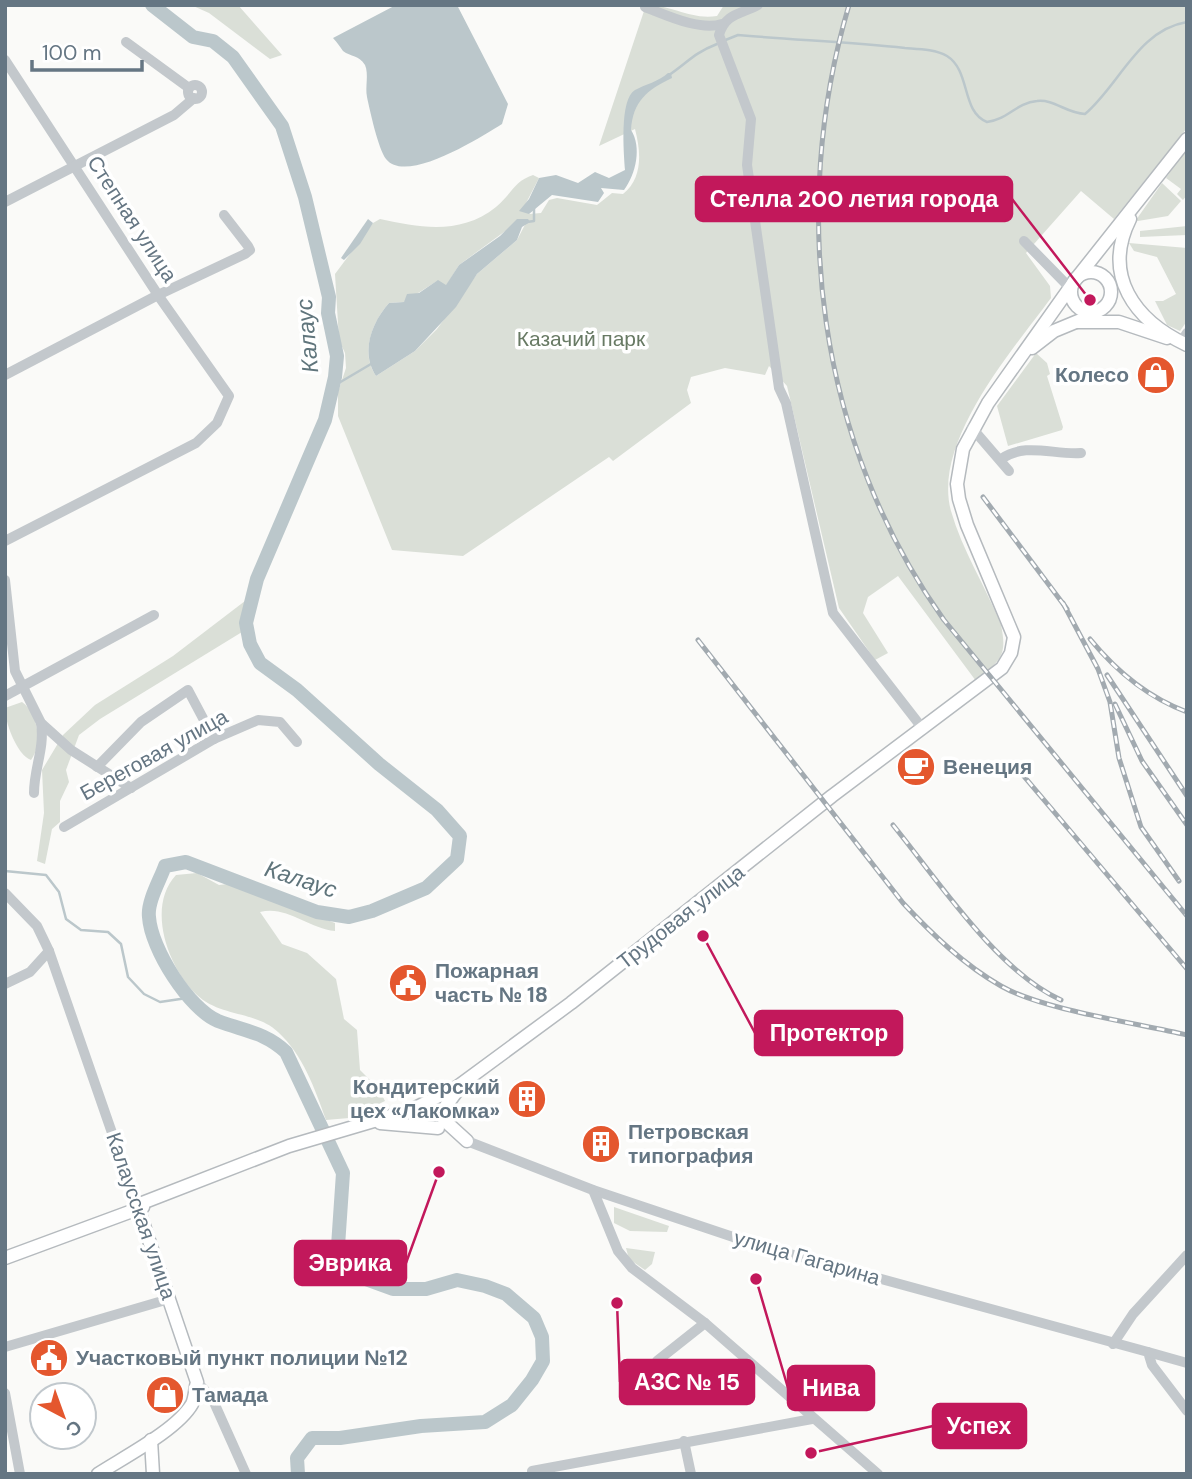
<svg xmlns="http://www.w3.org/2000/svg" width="1192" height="1479" viewBox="0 0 1192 1479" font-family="'DM Sans',sans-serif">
<rect width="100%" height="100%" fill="#fafaf8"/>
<g fill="#dadfd7" fill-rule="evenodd">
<path d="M191 5H238L282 55 270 59 209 13Z"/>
<path d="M646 5C673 5 690 20 717 16L724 5H1187V128L1114 219 1081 191 1026 253 1050 286 1051 298C1012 351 932 442 951 511 962 550 986 587 1001 625 1008 658 999 660 976 681L898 576 868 597 863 613 888 653 875 660 839 608 787 386 769 366 765 375 725 368 691 377 687 390 691 403 613 461 609 457 463 556 392 550 338 416V392L346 368 345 353 339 340 335 274 373 223 380 219C421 228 461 235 496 207 511 195 514 181 533 175L539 178 525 205 529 214 541 213 549 200 557 198 597 205 612 193 623 194C643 178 641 152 635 129L599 146ZM528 219 517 240 477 274 437 329 415 351 376 376C360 353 372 322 389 303L404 302 437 281 446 286 459 265 504 232Z"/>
<path d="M1187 148V195L1183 200 1177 194 1181 189 1166 178Z"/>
<path d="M1162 183 1181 201 1168 216 1138 221 1136 220Z"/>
<path d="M1187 226V235L1140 237V231Z"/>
<path d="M1129 243 1187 248V321L1180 331 1167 325 1155 301H1163L1176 294 1157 257 1134 251Z"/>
<path d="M1036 353 1047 363 1050 374 1047 376 1063 427 1062 430 1008 446 997 406Z"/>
<path d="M245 601 242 632 100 719 79 735 66 770 69 782 60 801V822L52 829 45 864 37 861 44 813 42 770 63 735 95 705 173 656Z"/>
<path d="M22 702C38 713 43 744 31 760 17 755 5 723 5 708Z"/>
<path d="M197 873 219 885 228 884 335 923V931C308 928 286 905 260 912L282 944 307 953 336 979 344 1019 357 1030 360 1070 379 1089 385 1101 349 1118 326 1120C315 1089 303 1055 278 1032 256 1011 220 1017 197 995 168 968 146 907 176 875Z"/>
<path d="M614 1207 669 1226 667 1232 630 1231 614 1223Z"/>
<path d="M626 1248 655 1252 652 1264 645 1270 629 1259Z"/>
</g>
<g fill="#bbc7cb">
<path d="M396 5H457L508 104 502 124C481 137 406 185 386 159 378 148 370 111 367 97 365 87 369 74 365 65 359 55 351 57 343 51 340 47 337 42 333 38Z"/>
<path d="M668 73H671L672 78C647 90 633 101 631 130 642 147 636 174 624 190L601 188 604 193 598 202 552 195 529 214 519 211 529 199 539 178 556 175 578 183 595 172 609 178 625 170C624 155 619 99 635 90 644 85 660 81 668 73Z"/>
<path d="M368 219 373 223 360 244 344 260 341 258Z"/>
<path d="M517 219H528L530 222 522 227 517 240 477 274 456 307 415 351 376 376C360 352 372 322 389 303L404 302 407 294 419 293 438 280 446 285 459 265 500 236Z"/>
</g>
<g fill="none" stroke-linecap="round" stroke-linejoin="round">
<g stroke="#bbc7cb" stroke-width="2.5">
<path d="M723 41 738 35C794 40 849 42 905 48 917 49 935 49 947 56 971 71 961 112 987 122 1007 120 1016 103 1037 101 1054 99 1066 113 1085 114 1120 84 1138 30 1187 22"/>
<path d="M669 75C688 62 694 53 717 44"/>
<path d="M527 222 534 221V208"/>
<path d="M332 387 371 364"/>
<path d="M5 871 46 875 59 892 66 919 81 930 108 932 121 944 128 977 144 994 160 1002 187 998"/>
</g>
<path stroke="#bbc7cb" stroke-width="14" d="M152 5 193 37 213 41 233 57 282 126 305 197 329 297 328 313 337 356 335 377 325 420 257 579 246 623 250 644 260 663 297 690 379 764 437 810 460 836 457 859 426 888 372 911 349 917 317 912 186 862 165 866C160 880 147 902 149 917 151 949 189 1009 218 1021 244 1031 265 1032 286 1052L343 1173 338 1246 360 1277 393 1289H426L457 1280 485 1286 506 1294 534 1318 542 1337 543 1361 532 1380 512 1405 485 1422 421 1426 340 1438H312L297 1458 298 1474"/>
<g stroke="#b5babe" stroke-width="15">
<g id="major">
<path d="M1130 219C1102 275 1134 320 1187 345"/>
<circle cx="1091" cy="292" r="20"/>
<path d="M1078 322H1119L1167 338"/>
<path d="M1032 348 1054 331 1083 319"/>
<path d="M460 1087 443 1110 444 1120 467 1141"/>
<path d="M380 1123 438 1128"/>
<path d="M5 1258 143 1207"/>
<path d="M151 1440 153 1474"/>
<path d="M98 1474C124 1457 177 1430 192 1404 195 1398 195 1389 197 1382L137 1205 289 1146 411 1110 457 1087 571 1003 832 796 1002 668 1011 653 1014 637 967 525 959 499 957 484 963 449 988 403 1076 279 1187 139"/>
</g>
</g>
<g stroke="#c3c8cc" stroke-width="10">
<path d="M758 5C742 14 725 13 719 35L751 119 747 165 779 388 786 403 833 613 923 729"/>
<path d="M645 7C666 15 699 31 722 24"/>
<path d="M126 42 189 88"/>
<path d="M5 60 160 298 229 396 217 423 196 443 5 541"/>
<circle cx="195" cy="92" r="7"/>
<path d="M5 202 174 115 194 98"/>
<path d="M1024 241 1070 288"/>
<path d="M1181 342 1187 333"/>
<path d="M5 375 158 295 245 254 250 250 248 246 224 215"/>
<path d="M972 428 1009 471"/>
<path d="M1001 459C1025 442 1053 455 1081 453"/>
<path d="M5 580 15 671 41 723 71 750 131 788"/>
<path d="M5 696 154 615"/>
<path d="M97 767 141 722 188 690 214 739"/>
<path d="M34 793C34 768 45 748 41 723"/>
<path d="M64 827 214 739 258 720 280 722 297 742"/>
<path d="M5 893 37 926 49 951 137 1205"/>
<path d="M5 984 30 972 49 951"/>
<path d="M467 1141 593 1190 757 1245 1148 1352 1152 1365 1187 1411"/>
<path d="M593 1190 618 1251 632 1268 705 1323 878 1474"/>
<path d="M1113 1344 1133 1314 1187 1255"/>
<path d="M5 1347 169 1299"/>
<path d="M1148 1352 1187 1363"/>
<path d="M657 1361 705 1323"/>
<path d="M197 1382 212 1398 246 1474"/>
<path d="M5 1393 20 1474"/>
<path d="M684 1441 691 1474"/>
<path d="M532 1471 812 1419"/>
</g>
<use href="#major" stroke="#fff" stroke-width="12"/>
<g stroke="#a2aab0" stroke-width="5">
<g id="rail">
<path d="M849 5C788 211 818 444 944 620L1187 916"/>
<path d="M983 497 1067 609"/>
<path d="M1063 603 1098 669 1110 702 1119 758 1141 827 1179 881"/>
<path d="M1090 639C1117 672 1147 697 1187 712"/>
<path d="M698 640 903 903C932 934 964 965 1001 986 1043 1010 1137 1023 1187 1035"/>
<path d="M1107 675 1187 796"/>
<path d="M1115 704 1142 761 1187 825"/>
<path d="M1017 768 1187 969"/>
<path d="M893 825C937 879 997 971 1061 1000"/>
</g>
</g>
<use href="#rail" stroke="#fff" stroke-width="2.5" stroke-dasharray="8" stroke-linecap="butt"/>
</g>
<defs>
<g id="shop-disc" transform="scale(2.0125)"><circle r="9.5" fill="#e4572e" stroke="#fff"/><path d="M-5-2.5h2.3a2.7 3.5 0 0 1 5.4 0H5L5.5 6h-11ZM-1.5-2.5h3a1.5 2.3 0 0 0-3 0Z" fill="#fff"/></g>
<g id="cafe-disc" transform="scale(2.0125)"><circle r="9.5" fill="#e4572e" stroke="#fff"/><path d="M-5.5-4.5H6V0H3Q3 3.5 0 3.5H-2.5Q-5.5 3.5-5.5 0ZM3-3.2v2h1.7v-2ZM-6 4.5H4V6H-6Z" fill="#fff"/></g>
<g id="civic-disc" transform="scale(2.0125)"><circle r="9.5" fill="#e4572e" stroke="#fff"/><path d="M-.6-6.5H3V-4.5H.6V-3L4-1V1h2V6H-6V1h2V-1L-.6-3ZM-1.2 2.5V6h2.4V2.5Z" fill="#fff"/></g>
<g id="building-disc" transform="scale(2.0125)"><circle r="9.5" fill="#e4572e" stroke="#fff"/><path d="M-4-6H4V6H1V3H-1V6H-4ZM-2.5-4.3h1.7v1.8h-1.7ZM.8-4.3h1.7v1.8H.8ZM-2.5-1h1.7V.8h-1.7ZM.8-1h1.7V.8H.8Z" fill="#fff"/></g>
</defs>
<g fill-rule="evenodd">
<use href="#shop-disc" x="1156" y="375"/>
<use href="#cafe-disc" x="916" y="767"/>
<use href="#civic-disc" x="408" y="983"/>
<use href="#building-disc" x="527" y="1099"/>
<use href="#building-disc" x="601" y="1144"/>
<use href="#civic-disc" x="49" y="1358"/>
<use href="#shop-disc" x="165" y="1395"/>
</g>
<g text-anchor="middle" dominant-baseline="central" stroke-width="7" stroke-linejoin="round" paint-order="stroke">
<g font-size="21" fill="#657683" stroke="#fff">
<text transform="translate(132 219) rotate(57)">Степная улица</text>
<text transform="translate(154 755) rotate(-29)">Береговая улица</text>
<text transform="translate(681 917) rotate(-38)">Трудовая улица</text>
<text transform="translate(141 1216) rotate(71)">Калаусская улица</text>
<text transform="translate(807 1258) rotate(16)">улица Гагарина</text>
</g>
<g font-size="21" fill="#687a64" stroke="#fff">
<text x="581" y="339">Казачий парк</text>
</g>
<g font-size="21" font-weight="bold" fill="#657683" stroke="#fff" text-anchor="start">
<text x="1129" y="375" text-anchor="end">Колесо</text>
<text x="943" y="767">Венеция</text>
<text x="435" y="971">Пожарная<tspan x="435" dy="24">часть № 18</tspan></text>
<text x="500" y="1087" text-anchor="end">Кондитерский<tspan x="500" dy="24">цех «Лакомка»</tspan></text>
<text x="628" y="1132">Петровская<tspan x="628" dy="24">типография</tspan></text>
<text x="76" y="1358">Участковый пункт полиции №12</text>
<text x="192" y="1395">Тамада</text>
</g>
<g font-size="23" font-style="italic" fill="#60757c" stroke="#fff">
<text transform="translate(307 336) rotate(-95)">Калаус</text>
<text transform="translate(301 879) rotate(18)">Калаус</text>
</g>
</g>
<path fill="none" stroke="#c2185b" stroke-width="2.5" d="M1090 300L1012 199M703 936L755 1033M439 1172L406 1263M617 1303L620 1382M756 1279L788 1388M811 1453L933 1426"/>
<g fill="#c2185b" stroke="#fff" stroke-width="2.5">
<circle cx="1090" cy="300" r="7"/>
<circle cx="703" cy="936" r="7"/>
<circle cx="439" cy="1172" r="7"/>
<circle cx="617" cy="1303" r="7"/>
<circle cx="756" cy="1279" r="7"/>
<circle cx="811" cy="1453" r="7"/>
</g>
<g fill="#c2185b" stroke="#c2185b" stroke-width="2.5">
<rect x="696" y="177" width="316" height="44" rx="7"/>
<rect x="755" y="1011" width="147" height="44" rx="7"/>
<rect x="295" y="1241" width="111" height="44" rx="7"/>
<rect x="620" y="1360" width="134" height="44" rx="7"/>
<rect x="788" y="1366" width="86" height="44" rx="7"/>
<rect x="933" y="1404" width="93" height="44" rx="7"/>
</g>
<g font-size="23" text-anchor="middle" font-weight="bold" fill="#fff">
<text x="854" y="207">Стелла 200 летия города</text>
<text x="829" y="1041">Протектор</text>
<text x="350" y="1271">Эврика</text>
<text x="687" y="1390">АЗС № 15</text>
<text x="831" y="1396">Нива</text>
<text x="979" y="1434">Успех</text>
</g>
<rect width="1192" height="1479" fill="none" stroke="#657683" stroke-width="14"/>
<g transform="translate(63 1416) rotate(139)"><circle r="33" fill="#ffffff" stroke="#c1c8cd" stroke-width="2"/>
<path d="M0-5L12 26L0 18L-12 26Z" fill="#e4572e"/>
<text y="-10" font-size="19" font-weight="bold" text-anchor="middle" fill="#657683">С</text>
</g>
<path d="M32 60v10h110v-10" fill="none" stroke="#657683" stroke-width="3.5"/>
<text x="42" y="60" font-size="21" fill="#657683" stroke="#ffffff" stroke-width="5" paint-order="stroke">100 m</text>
</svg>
